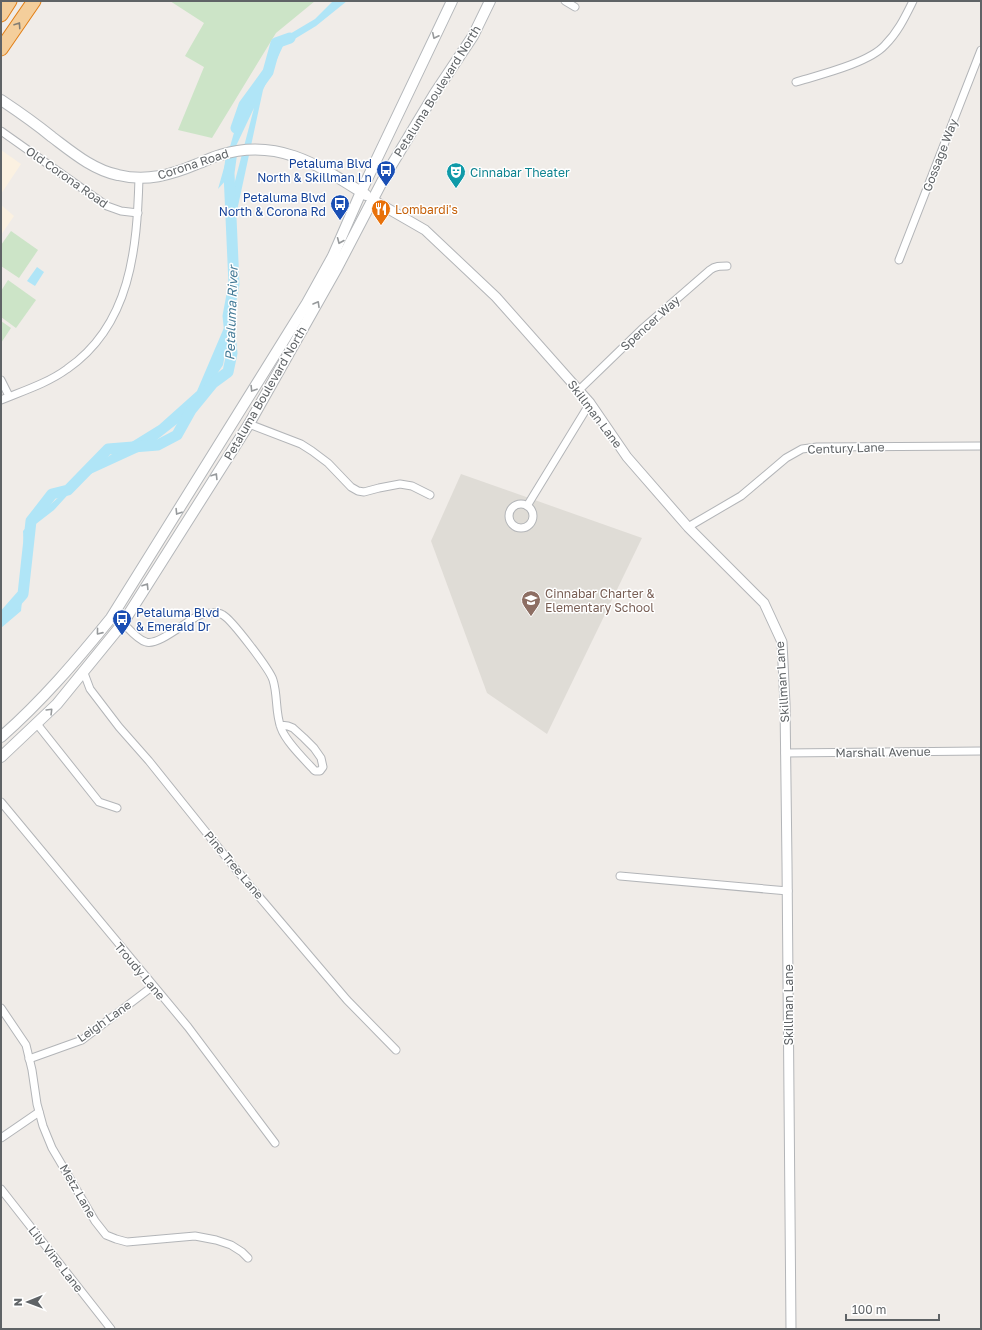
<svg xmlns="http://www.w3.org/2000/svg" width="982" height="1330" viewBox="0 0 982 1330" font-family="'Golos Text',sans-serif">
<rect width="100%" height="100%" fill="#f0ece8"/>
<g fill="#fbf1e1">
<path d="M1 150 21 164 1 194Z"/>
<path d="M1 205 14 216 1 235Z"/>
</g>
<path fill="#dfdcd6" d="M461 474 642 538 547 734 487 693 431 541Z"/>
<g fill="#cce4c7">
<path d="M170 1H315L276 33 212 138 178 130 204 67 185 56 204 23Z"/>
<path d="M11 231 38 250 19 278 1 266V245Z"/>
<path d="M8 280 36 300 16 328 1 317V291Z"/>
<path d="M1 321 11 328 1 343Z"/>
</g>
<g fill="#b0e5f7">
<path d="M333 1H347L316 26 283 46 263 90 232 234 233 310 223 365 191 413 145 449 84 477 54 510 32 527 25 572 21 611 1 628V622L17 606 24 553 23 531 35 518 60 496 75 477 159 425 197 391 226 323 230 277 229 204 254 108 236 146 226 180 218 189 237 122 261 83 278 41 315 19Z"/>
<path d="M37 267 44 272 35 286 27 281Z"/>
</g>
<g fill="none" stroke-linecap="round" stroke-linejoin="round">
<g stroke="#b0e5f7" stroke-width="11">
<path d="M236 128 244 105 268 72 276 43 290 38"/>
<path d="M1 619 23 594 31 521 52 494 68 490 108 449 158 445 177 435 191 410 213 383 228 372 232 353 228 316 234 284 229 173 232 151"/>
</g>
<g stroke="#b3b5b8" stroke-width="9">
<g id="minor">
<path d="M565 1 575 7"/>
<path d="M796 82C819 75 869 63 885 45 898 32 905 17 913 1"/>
<path d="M1 131 107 206 121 211 138 213"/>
<path d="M899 260 981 50"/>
<path d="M1 380 9 396"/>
<path d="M579 390 641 330 710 270C715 266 720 266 727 266"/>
<path d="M1 400C23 391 48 383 67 369 131 325 137 248 139 178"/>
<path d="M249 424 301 444 312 451 328 463 351 487 358 491 364 492 379 488 400 484 412 486 430 495"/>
<circle cx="521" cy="516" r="12"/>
<path d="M527 506 590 403"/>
<path d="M688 527 741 496 786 458 802 449 817 447 981 446"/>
<path d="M123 623C129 629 138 640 146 642 159 646 187 620 200 615 203 613 208 613 212 613 215 612 220 613 223 615 232 620 270 670 273 680 278 696 275 712 281 728 286 742 304 759 315 771H320L323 767 321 758 314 748 304 738 293 728 288 726 280 725"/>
<path d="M84 673 90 689 119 727 149 761 234 867 324 973 347 1000 396 1050"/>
<path d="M37 724 99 802 117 808"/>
<path d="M785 753 981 751"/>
<path d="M1 802 188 1027 275 1143"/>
<path d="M620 876 788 891"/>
<path d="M1 1008 26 1045 32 1070 37 1104 43 1126 52 1148 95 1221 106 1235 116 1239 127 1242 195 1236 216 1240 231 1245 242 1252 248 1258"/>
<path d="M29 1059 82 1040 153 986"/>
<path d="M1 1138 39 1112"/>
<path d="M1 1189 111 1329"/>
</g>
</g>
<g stroke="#b3b5b8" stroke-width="11">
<path id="tertiary" d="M373 200 425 230 496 297 590 403 627 457 688 527 764 603 782 642 785 704 787 863 791 1329"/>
</g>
<g stroke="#b4b7ba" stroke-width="12">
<g id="secondary">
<path d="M1 100C19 112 36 124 52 137 72 152 93 170 118 175 146 182 171 175 197 164 205 161 212 157 220 155 278 137 320 166 366 195"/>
<path d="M1 737C42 701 77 660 111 618L307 303 333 256 361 192 452 1"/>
<path d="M1 757 57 704 123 623 249 424 337 268 385 176 435 93 473 36 490 1"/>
</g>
</g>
<g stroke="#e27f16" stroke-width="15">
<g id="motorway">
<path d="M1 15 10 1"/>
<path d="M1 49 34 1"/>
</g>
</g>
<use href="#minor" stroke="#fff" stroke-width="7"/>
<use href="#tertiary" stroke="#fff" stroke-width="9"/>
<use href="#secondary" stroke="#fff" stroke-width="10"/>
<use href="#motorway" stroke="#f4ce9b" stroke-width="13"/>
</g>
<defs><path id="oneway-chevron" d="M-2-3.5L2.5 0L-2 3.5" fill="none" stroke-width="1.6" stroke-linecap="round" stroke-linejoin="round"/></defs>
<use stroke="#847e73" href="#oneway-chevron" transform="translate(18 25) rotate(-56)"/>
<g stroke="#979a9c">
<use href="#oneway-chevron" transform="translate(435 36) rotate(116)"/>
<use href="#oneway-chevron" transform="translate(340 241) rotate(113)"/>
<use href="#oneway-chevron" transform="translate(317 304) rotate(-60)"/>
<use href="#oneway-chevron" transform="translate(253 389) rotate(122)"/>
<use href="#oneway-chevron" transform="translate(215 476) rotate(-58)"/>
<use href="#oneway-chevron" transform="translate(178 512) rotate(122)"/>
<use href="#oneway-chevron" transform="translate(146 586) rotate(-58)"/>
<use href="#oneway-chevron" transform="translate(99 632) rotate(129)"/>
<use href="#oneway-chevron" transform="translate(50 711) rotate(-45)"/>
</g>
<defs>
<g id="bus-pin" transform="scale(1)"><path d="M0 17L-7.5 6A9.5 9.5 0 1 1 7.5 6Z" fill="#1a4fb4" stroke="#fff"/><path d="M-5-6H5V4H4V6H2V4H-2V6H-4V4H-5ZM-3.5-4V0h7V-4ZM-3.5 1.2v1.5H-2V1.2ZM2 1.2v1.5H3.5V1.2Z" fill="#fff"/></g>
<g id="theatre-pin" transform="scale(1)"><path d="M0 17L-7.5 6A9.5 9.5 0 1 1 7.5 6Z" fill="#0f9aa8" stroke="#fff"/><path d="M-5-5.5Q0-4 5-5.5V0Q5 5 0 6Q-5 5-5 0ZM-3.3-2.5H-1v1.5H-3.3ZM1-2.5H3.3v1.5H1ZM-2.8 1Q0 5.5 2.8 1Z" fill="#fff"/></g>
<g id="restaurant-pin" transform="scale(1)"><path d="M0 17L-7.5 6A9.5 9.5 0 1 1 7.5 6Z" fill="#e8710a" stroke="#fff"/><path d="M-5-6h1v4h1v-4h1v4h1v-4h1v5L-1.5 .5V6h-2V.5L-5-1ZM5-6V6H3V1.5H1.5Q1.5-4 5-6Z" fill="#fff"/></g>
<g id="school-pin" transform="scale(1)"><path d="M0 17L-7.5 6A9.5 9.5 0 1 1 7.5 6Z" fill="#8d6e63" stroke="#fff"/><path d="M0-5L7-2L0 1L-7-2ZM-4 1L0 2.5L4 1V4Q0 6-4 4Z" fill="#fff"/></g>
</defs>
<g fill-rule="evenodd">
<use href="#bus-pin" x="386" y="170"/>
<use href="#theatre-pin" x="456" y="172"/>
<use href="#bus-pin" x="340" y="204"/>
<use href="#restaurant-pin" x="381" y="209"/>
<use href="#school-pin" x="531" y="600"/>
<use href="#bus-pin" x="122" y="619"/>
</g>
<g text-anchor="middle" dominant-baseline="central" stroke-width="3" stroke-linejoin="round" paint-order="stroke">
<g font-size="12" fill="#5f6366" stroke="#fff">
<text transform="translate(437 91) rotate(-58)">Petaluma Boulevard North</text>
<text transform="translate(940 155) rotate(-69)">Gossage Way</text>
<text transform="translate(193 164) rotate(-18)">Corona Road</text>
<text transform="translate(67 177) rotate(35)">Old Corona Road</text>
<text transform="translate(650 323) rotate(-42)">Spencer Way</text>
<text transform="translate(265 393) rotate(-60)">Petaluma Boulevard North</text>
<text transform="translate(595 414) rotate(53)">Skillman Lane</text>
<text transform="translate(846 448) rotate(-2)">Century Lane</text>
<text transform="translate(782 682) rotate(-94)">Skillman Lane</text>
<text transform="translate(883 752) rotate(-1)">Marshall Avenue</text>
<text transform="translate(234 865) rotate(50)">Pine Tree Lane</text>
<text transform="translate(140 971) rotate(50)">Troudy Lane</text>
<text transform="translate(788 1005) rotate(-90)">Skillman Lane</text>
<text transform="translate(104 1021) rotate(-35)">Leigh Lane</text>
<text transform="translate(78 1191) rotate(60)">Metz Lane</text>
<text transform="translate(56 1259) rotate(52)">Lily Vine Lane</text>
</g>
<g font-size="12" fill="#164399" stroke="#fff" text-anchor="end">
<text x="372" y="163">Petaluma Blvd<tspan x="372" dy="14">North &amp; Skillman Ln</tspan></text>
<text x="326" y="197">Petaluma Blvd<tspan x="326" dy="14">North &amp; Corona Rd</tspan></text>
<text x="136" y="612" text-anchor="start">Petaluma Blvd<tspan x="136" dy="14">&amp; Emerald Dr</tspan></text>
</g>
<g font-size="12" fill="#0d838f" stroke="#fff" text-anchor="start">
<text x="470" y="172">Cinnabar Theater</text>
</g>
<g font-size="12" fill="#c56008" stroke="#fff" text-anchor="start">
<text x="395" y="209">Lombardi's</text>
</g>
<g font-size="12" fill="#785e54" stroke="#fff" text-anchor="start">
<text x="545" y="593">Cinnabar Charter &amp;<tspan x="545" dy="14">Elementary School</tspan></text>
</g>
<g font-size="13" font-style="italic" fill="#467c98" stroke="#fff">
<text transform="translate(231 313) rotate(-88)">Petaluma River</text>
</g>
</g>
<rect width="982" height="1330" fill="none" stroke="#5f6366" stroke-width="4"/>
<g transform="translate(28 1302) rotate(269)" stroke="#ffffff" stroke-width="3" paint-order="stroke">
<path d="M0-3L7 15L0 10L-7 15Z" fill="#5f6366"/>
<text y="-6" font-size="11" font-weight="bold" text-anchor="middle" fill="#5f6366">N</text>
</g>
<path d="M846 1314v6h93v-6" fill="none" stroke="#5f6366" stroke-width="2"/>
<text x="852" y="1314" font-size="12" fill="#5f6366" stroke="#ffffff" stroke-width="3" paint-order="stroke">100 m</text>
</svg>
